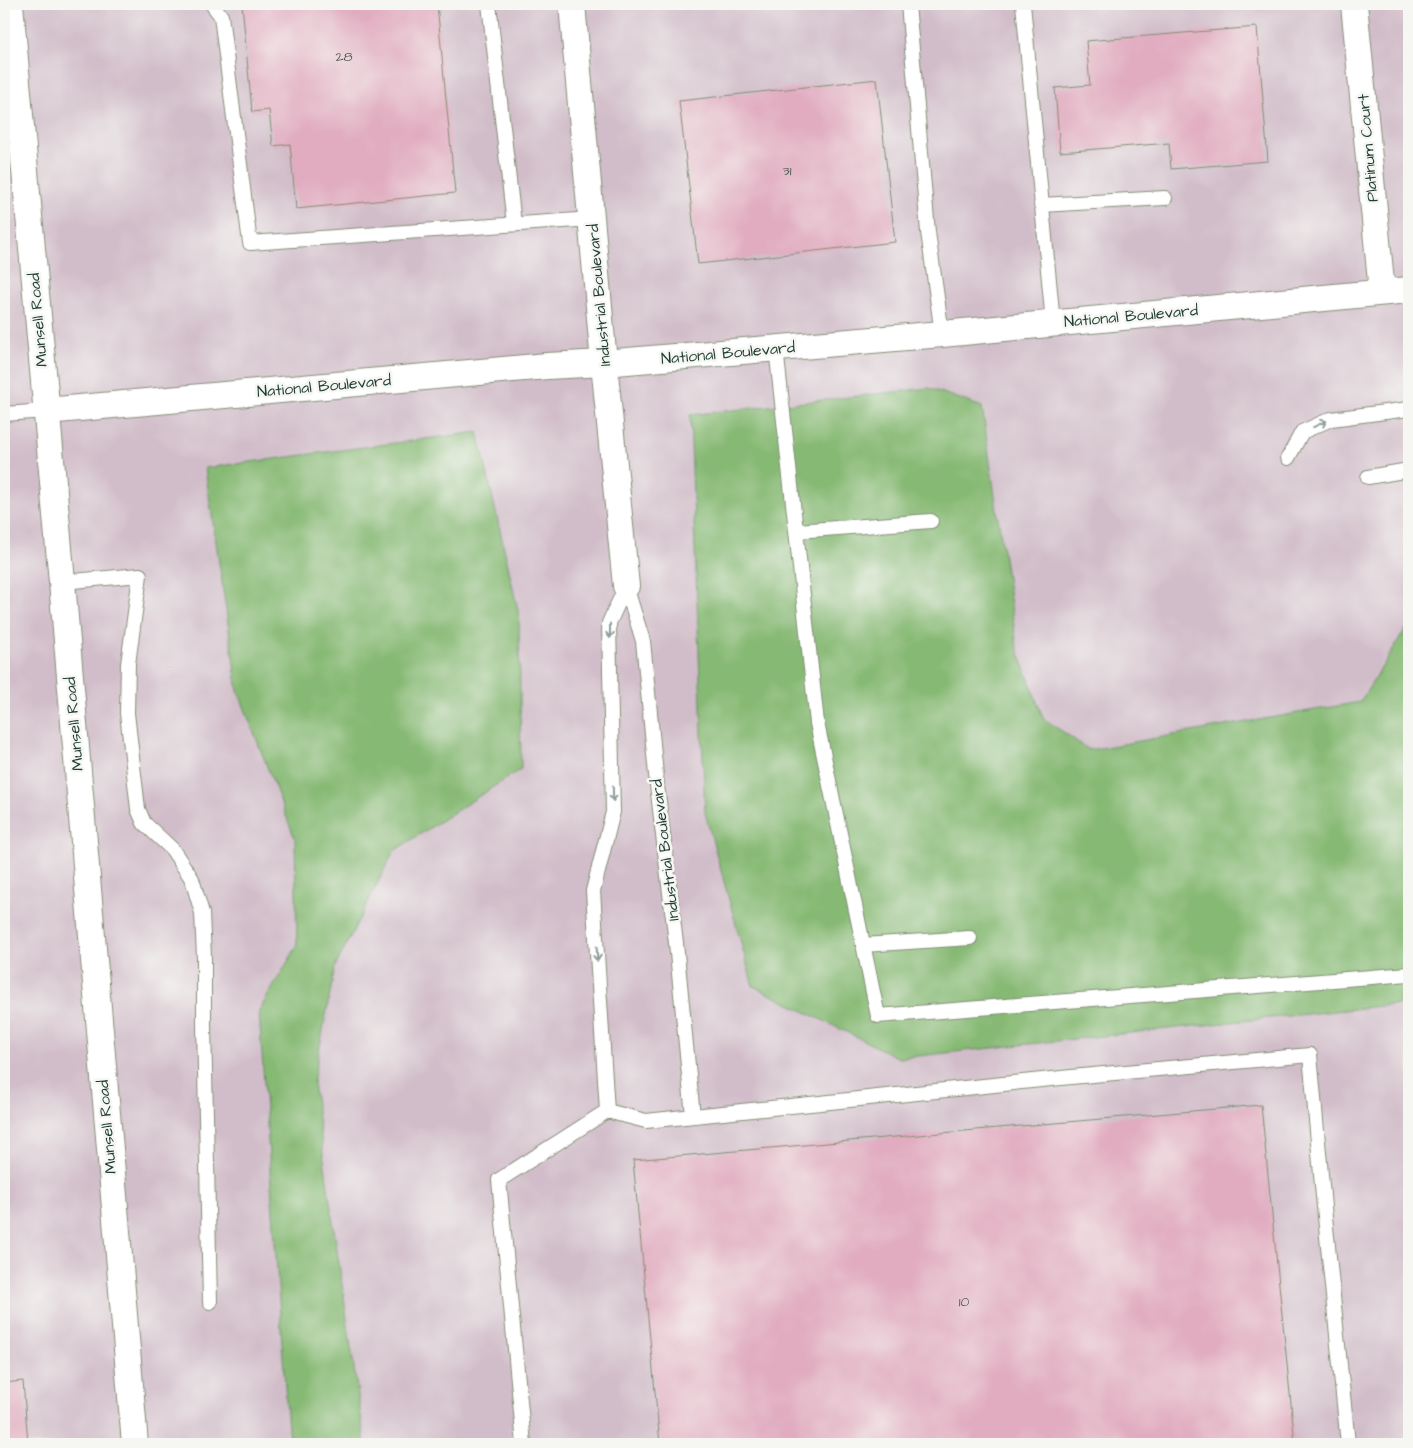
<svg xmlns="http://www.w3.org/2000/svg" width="1413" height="1448" viewBox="0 0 1413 1448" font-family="'Architects Daughter',sans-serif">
<rect width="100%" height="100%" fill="#f6f6f2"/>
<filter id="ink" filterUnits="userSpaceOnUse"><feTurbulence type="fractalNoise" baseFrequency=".02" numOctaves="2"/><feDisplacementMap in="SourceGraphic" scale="10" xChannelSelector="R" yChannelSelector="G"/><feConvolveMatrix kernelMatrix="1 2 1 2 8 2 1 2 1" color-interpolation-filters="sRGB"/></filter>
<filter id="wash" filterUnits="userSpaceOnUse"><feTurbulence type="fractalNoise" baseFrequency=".0096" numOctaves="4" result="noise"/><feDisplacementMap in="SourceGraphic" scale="20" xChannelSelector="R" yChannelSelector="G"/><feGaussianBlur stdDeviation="1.12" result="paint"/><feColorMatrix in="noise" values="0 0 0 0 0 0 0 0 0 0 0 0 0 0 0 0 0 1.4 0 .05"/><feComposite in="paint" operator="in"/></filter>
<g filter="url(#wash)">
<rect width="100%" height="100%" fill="#eadfbc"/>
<rect fill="#d1bdc9" x="4" y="4" width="1405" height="1440"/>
<g fill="#86b973" stroke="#527b54">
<path d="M929 388 982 407 1017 647 1043 718 1089 750 1360 702 1409 624V1003L899 1058 753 986 705 813 690 415Z"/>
<path d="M478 432 519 615 521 769 394 851 335 967 313 1083 365 1444H289L259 1011 297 946 295 839 238 691 205 468Z"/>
</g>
<g id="blocks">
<g fill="#e1acc0">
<path d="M242 4H437L455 193 296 209 290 144 273 146 269 110 252 112Z"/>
<path d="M1257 27 1268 161 1171 169 1169 143 1060 152 1055 88 1090 85 1086 41Z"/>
<path d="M877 79 895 242 698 264 679 101Z"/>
<path d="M1261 1105 1295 1444H660L633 1160Z"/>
<path d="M23 1381 28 1444H4V1383Z"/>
</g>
</g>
</g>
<g filter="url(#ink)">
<use href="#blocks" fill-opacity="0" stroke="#848e78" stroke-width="1"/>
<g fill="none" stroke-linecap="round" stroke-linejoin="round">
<g stroke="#848e78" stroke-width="16">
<g id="service">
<path d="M212 4 221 16 250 243 592 219"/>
<path d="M489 4 514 224"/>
<path d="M908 4 928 232 942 334"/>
<path d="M1023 4 1053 323"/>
<path d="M1041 205 1165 198"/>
<path d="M776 348 817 723 878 1016 1409 974"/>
<path d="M4 414 46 411"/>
<path d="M1288 458 1302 432 1331 419 1409 409"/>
<path d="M1368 477 1409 470"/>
<path d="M797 531 931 521"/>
<path d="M62 582 140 575 128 664 127 713 138 809 144 823 172 849 192 879 202 913 204 957V1024L210 1302"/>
<path d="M626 586 643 641 657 785 676 943 693 1116"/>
<path d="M863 945 970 938"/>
<path d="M607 1111 593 891 613 812 609 623 626 586"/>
<path d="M524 1444 499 1180 607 1111 646 1121 1071 1077 1310 1055 1324 1207 1348 1444"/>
</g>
</g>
<g stroke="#848e78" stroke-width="28">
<g id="minor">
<path d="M10 4 62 582 135 1444"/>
<path d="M572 4 604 363 626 586"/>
<path d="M1354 4 1382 292"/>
<path d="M46 411 547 366 604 363 942 334 1409 290"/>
</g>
</g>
<use href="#service" stroke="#fff" stroke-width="14"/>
<use href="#minor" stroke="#fff" stroke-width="26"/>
</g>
<defs><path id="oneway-shaft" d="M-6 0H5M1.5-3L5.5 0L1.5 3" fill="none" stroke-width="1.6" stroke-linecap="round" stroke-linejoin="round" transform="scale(1.25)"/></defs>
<g stroke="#8f9e9a">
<use href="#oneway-shaft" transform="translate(1320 424) rotate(-25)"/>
<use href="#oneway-shaft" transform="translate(610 631) rotate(90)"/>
<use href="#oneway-shaft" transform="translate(613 794) rotate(89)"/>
<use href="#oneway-shaft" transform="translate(597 954) rotate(87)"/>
</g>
</g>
<g text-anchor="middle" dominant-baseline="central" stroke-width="5" stroke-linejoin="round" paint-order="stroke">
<g font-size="14" fill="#505957">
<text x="344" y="57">28</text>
<text x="787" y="171">31</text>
<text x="964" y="1302">10</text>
</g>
<g font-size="16" fill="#1f3d34" stroke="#f6f6f2">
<text transform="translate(1368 148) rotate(-95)">Platinum Court</text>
<text transform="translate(599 295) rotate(-95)">Industrial Boulevard</text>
<text transform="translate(1131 316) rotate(-5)">National Boulevard</text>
<text transform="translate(38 320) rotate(-95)">Munsell Road</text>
<text transform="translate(728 353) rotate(-5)">National Boulevard</text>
<text transform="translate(324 386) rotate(-5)">National Boulevard</text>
<text transform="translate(74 724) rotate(-95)">Munsell Road</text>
<text transform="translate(665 850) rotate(-97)">Industrial Boulevard</text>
<text transform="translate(107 1127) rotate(-95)">Munsell Road</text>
</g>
</g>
<rect width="1413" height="1448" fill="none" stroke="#f6f6f2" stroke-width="20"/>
</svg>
